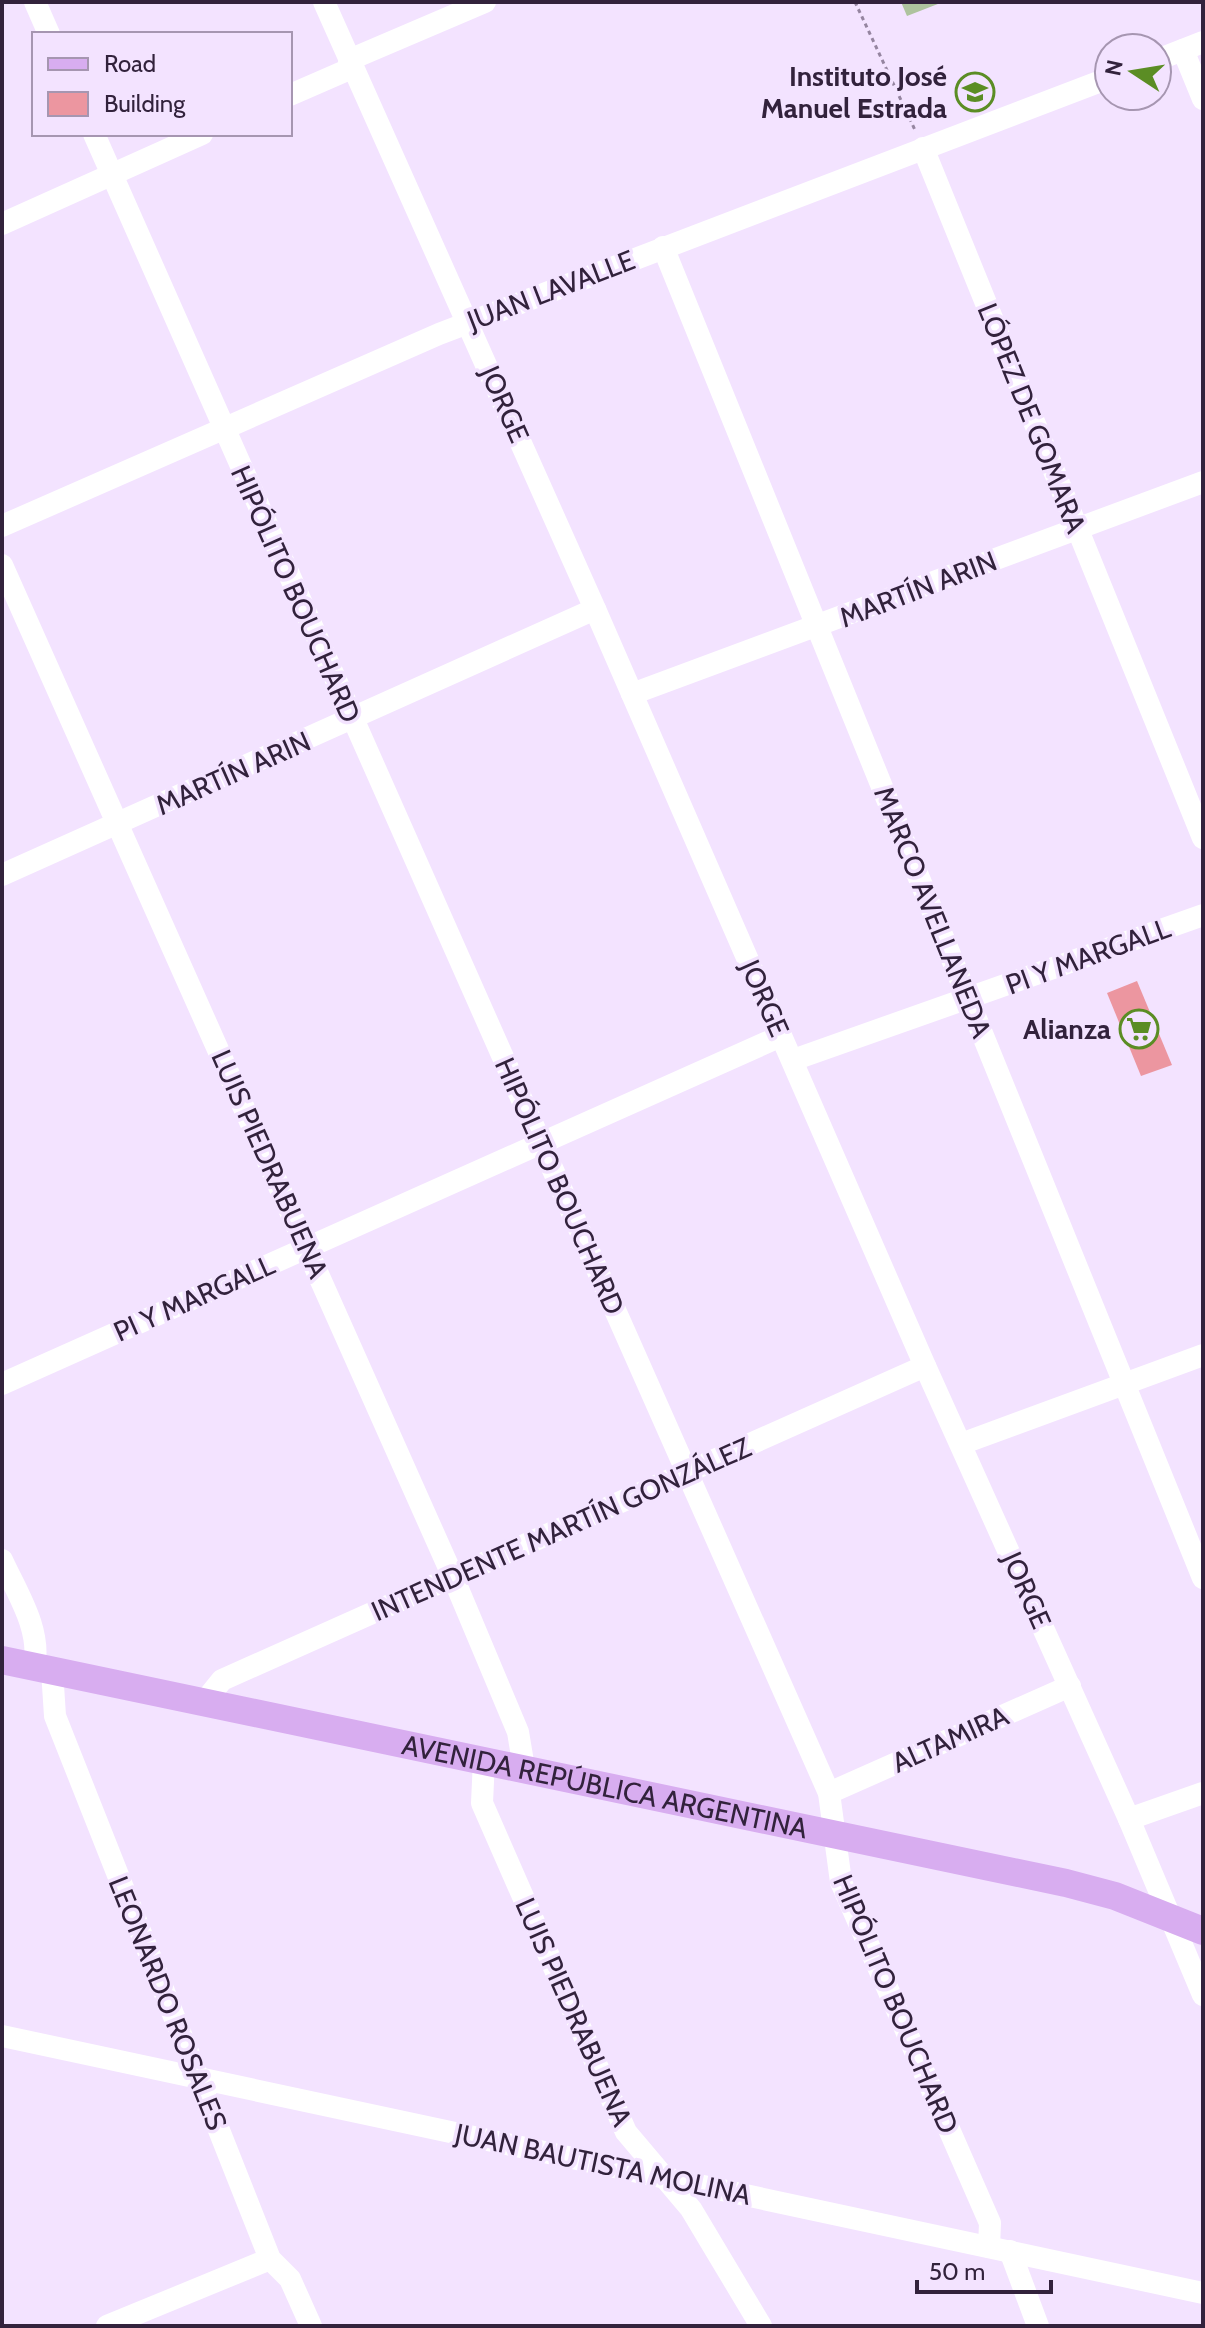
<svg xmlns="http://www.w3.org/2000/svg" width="1205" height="2328" viewBox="0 0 1205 2328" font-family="Cabin,sans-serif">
<rect width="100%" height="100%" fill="#f3e3ff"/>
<path fill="#aec39e" d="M901 2H943L907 16Z"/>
<path fill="#ec96a0" d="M1137 981 1172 1065 1141 1076 1107 993Z"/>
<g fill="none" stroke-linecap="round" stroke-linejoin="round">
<path stroke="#9585a0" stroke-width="3" stroke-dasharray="4 4" stroke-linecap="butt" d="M855 2 915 130"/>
<g stroke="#fff" stroke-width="22">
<path d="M35 2 49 34"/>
<path d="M324 2 595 609 925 1366 1129 1819 1203 1995"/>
<path d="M1183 50 1203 99"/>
<path d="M349 60 485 2"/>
<path d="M1157 60 1203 42"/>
<path d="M290 95 352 68"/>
<path d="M94 134 829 1793 841 1882 990 2223 989 2247"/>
<path d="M923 148 1203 838"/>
<path d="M2 224 202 134"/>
<path d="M663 247 1203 1578"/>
<path d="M2 526 439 334 1109 78"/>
<path d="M2 565 453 1577 518 1732 524 1768"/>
<path d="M632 694 1203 482"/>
<path d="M2 875 595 609"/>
<path d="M793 1060 1203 915"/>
<path d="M2 1384 781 1036"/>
<path d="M961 1444 1203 1355"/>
<path d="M2 1560C17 1593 42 1630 34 1667"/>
<path d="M52 1670 55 1716 270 2259 290 2279 311 2326"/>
<path d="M205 1701 222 1680 925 1366"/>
<path d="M484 1760 482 1803 626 2132 691 2209 761 2326"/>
<path d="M829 1793 1070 1686"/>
<path d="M1129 1819 1203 1793"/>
<path d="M2 2036 1203 2293"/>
<path d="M1010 2251 1038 2326"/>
<path d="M107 2326 270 2259"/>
</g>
<path stroke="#d8adf0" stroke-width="28" id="s1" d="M2 1660 1066 1883 1115 1896 1203 1931"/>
</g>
<defs>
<g id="school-ring" transform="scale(2)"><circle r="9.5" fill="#f3e3ff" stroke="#5b8d24" stroke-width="1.5"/><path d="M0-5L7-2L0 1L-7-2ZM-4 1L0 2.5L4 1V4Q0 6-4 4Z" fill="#5b8d24"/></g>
<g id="supermarket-ring" transform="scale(2)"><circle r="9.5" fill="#f3e3ff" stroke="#5b8d24" stroke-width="1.5"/><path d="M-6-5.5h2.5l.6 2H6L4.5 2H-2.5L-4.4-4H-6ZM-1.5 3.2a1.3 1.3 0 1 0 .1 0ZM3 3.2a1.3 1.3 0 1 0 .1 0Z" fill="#5b8d24"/></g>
</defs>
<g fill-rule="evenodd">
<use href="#school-ring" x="975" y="92"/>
<use href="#supermarket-ring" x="1139" y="1029"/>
</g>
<g text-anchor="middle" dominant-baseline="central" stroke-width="7" stroke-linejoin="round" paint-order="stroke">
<g font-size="28" font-weight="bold" fill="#32223c" stroke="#f3e3ff" text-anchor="end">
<text x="947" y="76">Instituto José<tspan x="947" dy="32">Manuel Estrada</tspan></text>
<text x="1111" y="1029">Alianza</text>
</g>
<g font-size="28" fill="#32223c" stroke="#f3e3ff">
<text transform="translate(551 290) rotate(-21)">JUAN LAVALLE</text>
<text transform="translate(505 404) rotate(66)">JORGE</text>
<text transform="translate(1032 418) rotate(68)">LÓPEZ DE GOMARA</text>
<text transform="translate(918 589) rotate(-21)">MARTÍN ARIN</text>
<text transform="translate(296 594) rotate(66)">HIPÓLITO BOUCHARD</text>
<text transform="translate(233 773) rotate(-24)">MARTÍN ARIN</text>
<text transform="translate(933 912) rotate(68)">MARCO AVELLANEDA</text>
<text transform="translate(1088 956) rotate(-20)">PI Y MARGALL</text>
<text transform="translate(765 998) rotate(66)">JORGE</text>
<text transform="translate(270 1164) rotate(66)">LUIS PIEDRABUENA</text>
<text transform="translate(560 1186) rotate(66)">HIPÓLITO BOUCHARD</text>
<text transform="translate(194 1298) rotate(-24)">PI Y MARGALL</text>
<text transform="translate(561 1529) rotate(-24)">INTENDENTE MARTÍN GONZÁLEZ</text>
<text transform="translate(1027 1590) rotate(66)">JORGE</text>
<text transform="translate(950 1739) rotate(-24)">ALTAMIRA</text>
<text stroke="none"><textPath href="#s1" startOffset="616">AVENIDA REPÚBLICA ARGENTINA</textPath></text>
<text transform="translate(168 2003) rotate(68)">LEONARDO ROSALES</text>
<text transform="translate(896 2004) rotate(67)">HIPÓLITO BOUCHARD</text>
<text transform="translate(574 2012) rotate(66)">LUIS PIEDRABUENA</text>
<text transform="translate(603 2164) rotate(12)">JUAN BAUTISTA MOLINA</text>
</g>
</g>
<rect width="1205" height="2328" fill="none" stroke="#32223c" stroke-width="8"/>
<rect x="32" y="32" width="260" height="104" fill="#f3e3ff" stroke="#a696b1" stroke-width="2"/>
<rect x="48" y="58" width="40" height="12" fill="#d8adf0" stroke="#a696b1" stroke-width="2"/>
<text x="104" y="72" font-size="24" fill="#32223c">Road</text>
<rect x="48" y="92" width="40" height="24" fill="#ec96a0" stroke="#a696b1" stroke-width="2"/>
<text x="104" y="112" font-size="24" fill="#32223c">Building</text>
<g transform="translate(1133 72) rotate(282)"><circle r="38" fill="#f3e3ff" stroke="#a696b1" stroke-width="2"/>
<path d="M0-6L14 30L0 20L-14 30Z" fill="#5b8d24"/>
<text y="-12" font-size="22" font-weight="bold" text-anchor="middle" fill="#32223c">N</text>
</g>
<path d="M917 2280v12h134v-12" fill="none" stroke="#32223c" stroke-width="4"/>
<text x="929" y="2280" font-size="24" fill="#32223c" stroke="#f3e3ff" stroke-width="6" paint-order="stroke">50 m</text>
</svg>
